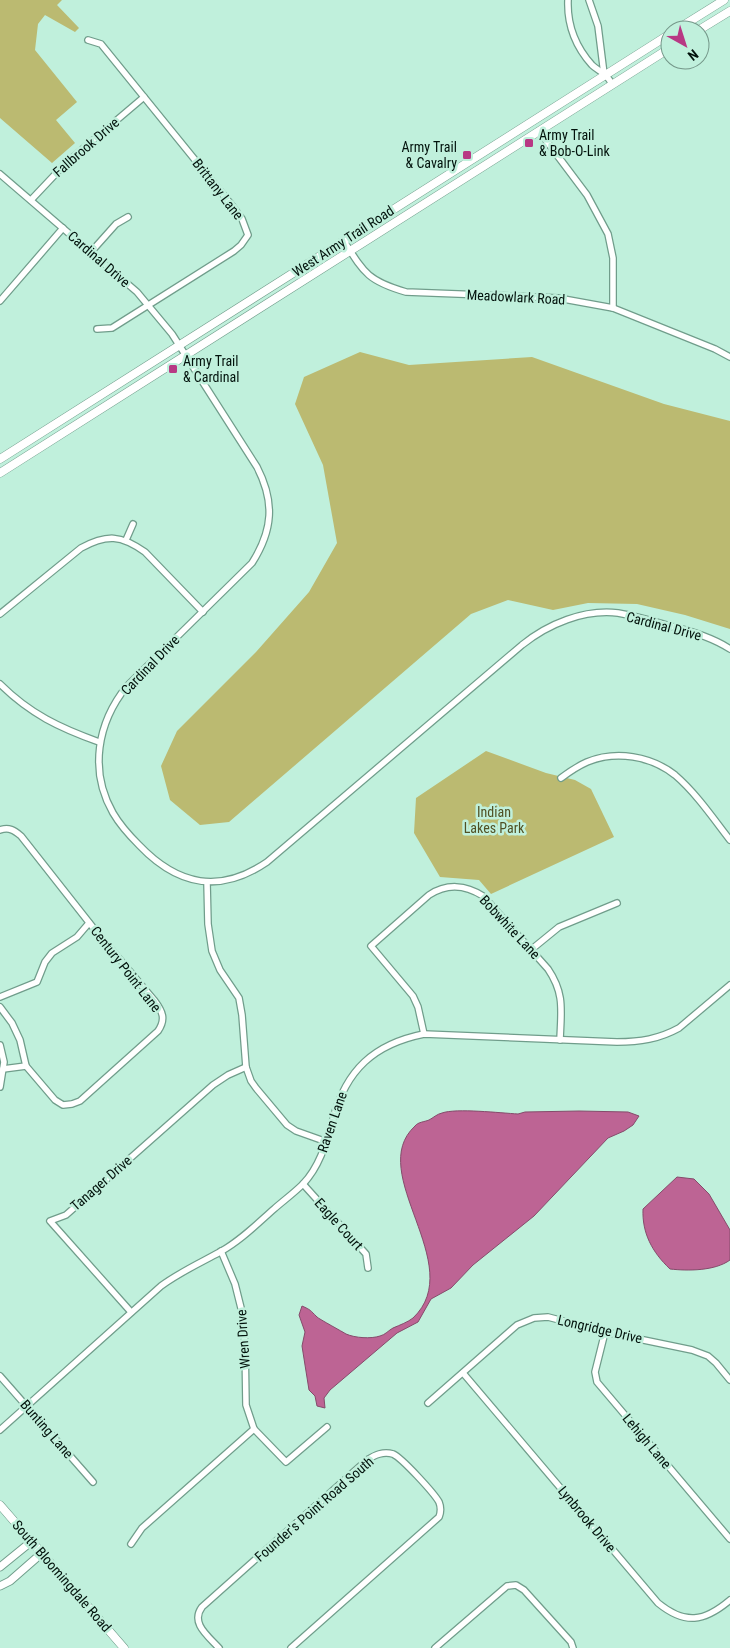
<svg xmlns="http://www.w3.org/2000/svg" width="730" height="1648" viewBox="0 0 730 1648" font-family="'Roboto Condensed',sans-serif">
<rect width="100%" height="100%" fill="#c0f0dc"/>
<g fill="#bbba71">
<path d="M0 0H62L57 5 79 28 75 32 45 15 38 24 35 50 77 102 56 120 75 143 52 163 0 118Z"/>
<path d="M360 352 409 365 532 357 664 404 730 421V629L685 615 637 604 588 603 553 610 508 600 471 614 229 822 200 825 170 800 161 766 177 731 256 652 309 592 337 543 323 465 295 404 304 377Z"/>
<path d="M486 751 546 773 575 780 591 789 614 837 491 894 479 880 440 877 414 833 416 798Z"/>
</g>
<g fill="#bd6494" stroke="#854b6b">
<path d="M579 1111 628 1112 639 1116 633 1125 624 1131 608 1138 534 1216 473 1265 451 1288 431 1299 418 1322 397 1333 330 1390 324 1398 325 1408 317 1406 315 1396 309 1390 305 1365 302 1346 305 1332 299 1315 302 1306C311 1310 310 1310 317 1317 319 1319 343 1332 346 1334 355 1338 371 1339 380 1336 385 1335 389 1330 393 1328 400 1325 408 1322 413 1318 469 1265 364 1173 415 1126 418 1122 424 1122 429 1120 433 1118 437 1114 442 1113 456 1108 501 1113 518 1114L525 1112Z"/>
<path d="M677 1177 694 1179 709 1194 730 1230V1260C715 1271 688 1271 670 1269 652 1252 642 1233 643 1209Z"/>
</g>
<g fill="none" stroke-linecap="round" stroke-linejoin="round">
<g stroke="#709d8b" stroke-width="8">
<g id="minor">
<path d="M568 0C567 25 575 46 592 65 596 69 601 71 605 75 608 77 610 81 612 84"/>
<path d="M589 0 598 26 604 74"/>
<path d="M88 40 101 44 230 203 242 219 248 235 241 245 234 251 112 328 97 329"/>
<path d="M539 131 587 195 608 234 613 258V308"/>
<path d="M0 174 137 292 172 334 257 467C275 502 273 530 252 563L127 686C97 723 89 771 113 813 120 825 129 835 139 845 178 886 220 894 267 862L522 645C548 624 584 609 618 613 635 616 653 621 670 626 691 631 712 637 730 649"/>
<path d="M31 200 65 164 144 97"/>
<path d="M344 241C364 273 368 281 406 292L558 298 613 308 715 349 730 357"/>
<path d="M91 252 116 224 128 217"/>
<path d="M0 301 63 228"/>
<path d="M126 540 133 524"/>
<path d="M0 614 81 548C107 534 121 535 145 552L203 612"/>
<path d="M0 684C30 714 60 728 99 742"/>
<path d="M561 778C569 772 578 766 587 762 616 750 651 756 675 775 696 793 713 818 730 840"/>
<path d="M0 830C9 827 14 830 21 836L95 930 154 1000C163 1012 166 1019 158 1031L80 1101 72 1104 63 1105 55 1100 26 1066 20 1040 12 1023 0 1007"/>
<path d="M207 882 208 924 212 951 220 970 239 998 242 1015 246 1067 251 1081 256 1088 287 1125 296 1131 327 1142"/>
<path d="M532 949 559 927 617 903"/>
<path d="M0 997 37 982 45 962 52 953 77 937 89 923"/>
<path d="M424 1034 418 1007 413 996 371 946 429 895C447 883 466 885 483 896L548 969C565 994 561 1011 560 1040"/>
<path d="M0 1045 4 1062 0 1087"/>
<path d="M3 1069 26 1066"/>
<path d="M303 1184 366 1254 368 1268"/>
<path d="M131 1312 50 1221 66 1215 213 1085 228 1075 246 1067"/>
<path d="M605 1332 595 1372 597 1382 730 1539"/>
<path d="M463 1373 658 1603C685 1625 704 1622 730 1600"/>
<path d="M0 1376 93 1482"/>
<path d="M428 1403 517 1325 534 1318 548 1317 605 1332 692 1350 708 1356 716 1363 730 1380"/>
<path d="M254 1429 286 1462 327 1427"/>
<path d="M0 1430 161 1286C180 1272 200 1263 220 1252 240 1241 257 1224 274 1209 283 1201 294 1193 303 1184 320 1166 326 1143 333 1119 346 1070 374 1044 424 1034L617 1042C640 1042 659 1039 679 1028L730 985"/>
<path d="M131 1544 142 1528 254 1429 246 1405 245 1343 241 1308 235 1284 221 1251"/>
<path d="M219 1648C208 1636 190 1623 202 1607L367 1460C375 1455 383 1451 393 1454 402 1458 434 1493 439 1502 441 1507 441 1512 439 1517L291 1648"/>
<path d="M435 1648 507 1586 516 1585 524 1590 571 1642 573 1648"/>
</g>
</g>
<g stroke="#709d8b" stroke-width="9">
<g id="tertiary">
<path d="M0 1567 32 1541"/>
<path d="M0 1586 10 1581 42 1553"/>
</g>
</g>
<g stroke="#709d8b" stroke-width="9">
<g id="secondary">
<path d="M676 30 724 0"/>
<path d="M699 30 730 11"/>
<path d="M0 459 670 34"/>
<path d="M0 473 670 48"/>
<path d="M0 1505 124 1648"/>
</g>
</g>
<use href="#minor" stroke="#fff" stroke-width="5.5"/>
<use href="#tertiary" stroke="#fff" stroke-width="7"/>
<use href="#secondary" stroke="#fff" stroke-width="8"/>
</g>
<g fill="#b83884" stroke="#c0f0dc" stroke-width="2">
<rect x="524" y="138" width="10" height="10" rx="2.5"/>
<rect x="462" y="150" width="10" height="10" rx="2.5"/>
<rect x="168" y="364" width="10" height="10" rx="2.5"/>
</g>
<g text-anchor="middle" dominant-baseline="central" stroke-width="5" stroke-linejoin="round" paint-order="stroke">
<g font-size="14" fill="#02120c" stroke="#c0f0dc" text-anchor="start">
<text x="539" y="135">Army Trail<tspan x="539" dy="16">&amp; Bob-O-Link</tspan></text>
<text x="457" y="147" text-anchor="end">Army Trail<tspan x="457" dy="16">&amp; Cavalry</tspan></text>
<text x="183" y="361">Army Trail<tspan x="183" dy="16">&amp; Cardinal</tspan></text>
</g>
<g font-size="14" fill="#02120c" stroke="#c0f0dc">
<text transform="translate(86 147) rotate(-41)">Fallbrook Drive</text>
<text transform="translate(218 189) rotate(52)">Brittany Lane</text>
<text transform="translate(343 241) rotate(-33)">West Army Trail Road</text>
<text transform="translate(99 259) rotate(41)">Cardinal Drive</text>
<text transform="translate(516 297) rotate(3)">Meadowlark Road</text>
<text transform="translate(664 626) rotate(15)">Cardinal Drive</text>
<text transform="translate(150 665) rotate(-46)">Cardinal Drive</text>
<text transform="translate(510 927) rotate(47)">Bobwhite Lane</text>
<text transform="translate(126 969) rotate(52)">Century Point Lane</text>
<text transform="translate(332 1122) rotate(-71)">Raven Lane</text>
<text transform="translate(101 1183) rotate(-41)">Tanager Drive</text>
<text transform="translate(339 1224) rotate(48)">Eagle Court</text>
<text transform="translate(600 1329) rotate(13)">Longridge Drive</text>
<text transform="translate(243 1339) rotate(-94)">Wren Drive</text>
<text transform="translate(47 1429) rotate(49)">Bunting Lane</text>
<text transform="translate(647 1441) rotate(50)">Lehigh Lane</text>
<text transform="translate(314 1509) rotate(-41)">Founder's Point Road South</text>
<text transform="translate(587 1519) rotate(50)">Lynbrook Drive</text>
<text transform="translate(62 1576) rotate(49)">South Bloomingdale Road</text>
</g>
<g font-size="14" fill="#505024" stroke="#c0f0dc">
<text x="494" y="812">Indian<tspan x="494" dy="16">Lakes Park</tspan></text>
</g>
</g>
<g transform="translate(685 45) rotate(141)"><circle r="24" fill="#c0f0dc" stroke="#749789"/>
<path d="M0-4L9 19L0 12L-9 19Z" fill="#b83884"/>
<text y="-8" font-size="14" font-weight="bold" text-anchor="middle" fill="#02120c">N</text>
</g>
</svg>
